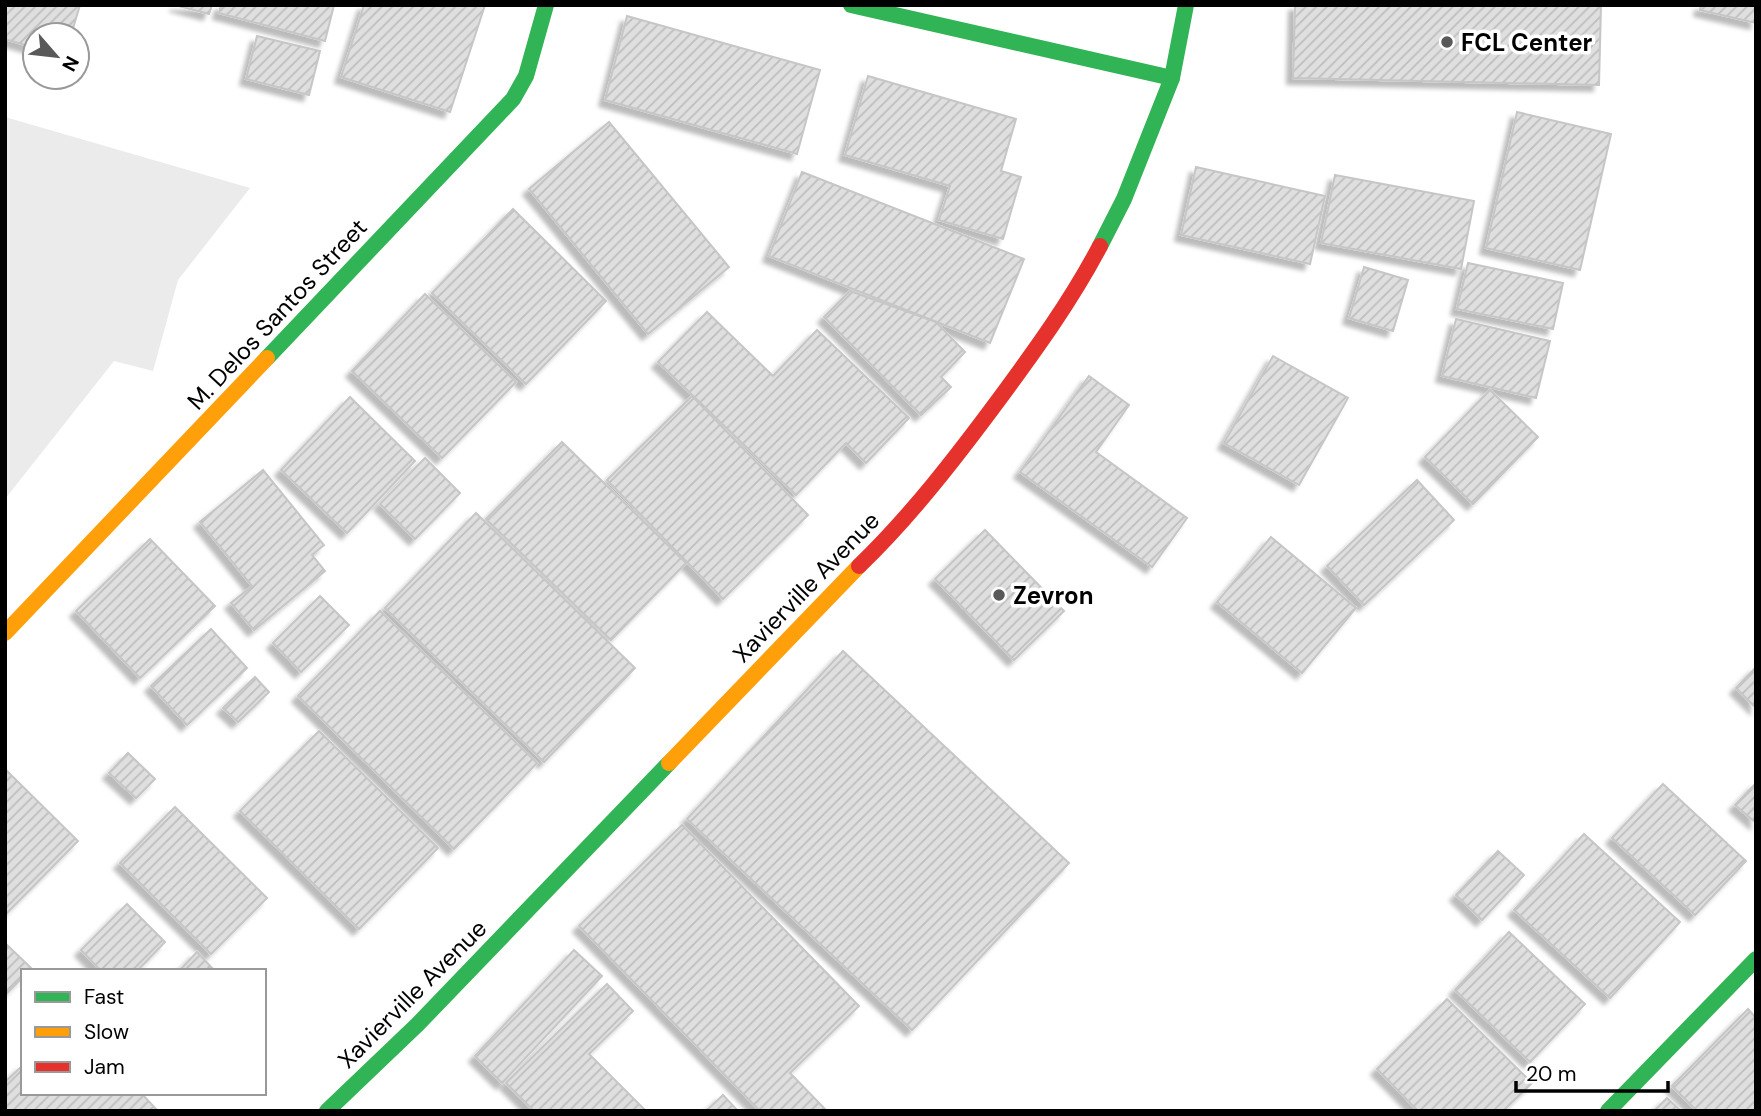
<svg xmlns="http://www.w3.org/2000/svg" width="1761" height="1116" viewBox="0 0 1761 1116" font-family="'DM Sans',sans-serif">
<defs>
<pattern id="building-hatch" width="6" height="6" patternUnits="userSpaceOnUse" patternTransform="scale(1.75)"><rect width="6" height="6" fill="#dfdfdf"/><path d="M-1 1l2-2M0 6l6-6M5 7l2-2" fill="none" stroke="#bebebe"/></pattern>
<filter id="shadow"><feDropShadow dx="-6" dy="6" stdDeviation="2" flood-color="#0004"/></filter>
</defs>
<rect width="100%" height="100%" fill="#fff"/>
<path fill="#ebebeb" d="M5 117 250 188 178 280 153 371 114 361 5 499Z"/>
<g fill="url(#building-hatch)" stroke="#c6c6c6" stroke-width="2" filter="url(#shadow)">
<path d="M5 5H80L71 35H35V48L5 39Z"/>
<path d="M175 5H212L209 14Z"/>
<path d="M221 5H334L325 41 219 13Z"/>
<path d="M364 5H485L450 112 341 77Z"/>
<path d="M1295 5H1601L1599 85 1293 78Z"/>
<path d="M1701 5H1756V23L1700 10Z"/>
<path d="M627 16 820 70 797 154 605 100Z"/>
<path d="M257 36 320 51 309 95 246 79Z"/>
<path d="M868 76 1016 119 1001 171 1021 177 1003 239 939 220 950 186 845 155Z"/>
<path d="M1517 112 1611 134 1580 270 1486 248Z"/>
<path d="M609 122 729 267 648 334 529 189Z"/>
<path d="M1196 167 1325 196 1310 264 1181 235Z"/>
<path d="M802 172 1024 259 990 343 769 256Z"/>
<path d="M1335 175 1474 201 1461 269 1321 243Z"/>
<path d="M513 209 606 301 526 384 432 293Z"/>
<path d="M1468 263 1563 283 1553 329 1457 309Z"/>
<path d="M1364 267 1408 280 1393 331 1349 318Z"/>
<path d="M850 291 936 322 965 352 941 377 951 387 921 415 824 317Z"/>
<path d="M425 294 516 382 442 458 352 371Z"/>
<path d="M707 312 773 376 817 330 909 418 866 463 846 443 796 495 658 362Z"/>
<path d="M1456 319 1550 341 1536 398 1442 376Z"/>
<path d="M1273 356 1348 398 1299 485 1224 443Z"/>
<path d="M1089 376 1129 405 1096 452 1187 518 1152 567 1020 472Z"/>
<path d="M1490 390 1538 437 1473 504 1425 457Z"/>
<path d="M692 396 808 515 723 599 607 480Z"/>
<path d="M350 397 415 461 347 533 281 470Z"/>
<path d="M562 442 686 563 611 640 486 519Z"/>
<path d="M425 458 460 493 415 539 380 504Z"/>
<path d="M263 470 324 545 312 555 325 571 254 630 231 603 252 586 200 522Z"/>
<path d="M1417 480 1454 520 1364 605 1327 566Z"/>
<path d="M476 513 635 668 544 762 385 608Z"/>
<path d="M985 530 1064 611 1014 660 935 579Z"/>
<path d="M1271 537 1356 608 1302 673 1217 602Z"/>
<path d="M150 539 215 606 140 678 76 611Z"/>
<path d="M320 596 349 625 301 672 273 643Z"/>
<path d="M380 611 537 763 454 849 298 696Z"/>
<path d="M211 629 247 668 187 725 151 686Z"/>
<path d="M843 651 1069 863 912 1030 687 819Z"/>
<path d="M1756 667V708L1736 688Z"/>
<path d="M255 677 269 692 238 722 223 708Z"/>
<path d="M319 731 438 848 359 929 240 811Z"/>
<path d="M128 753 155 779 136 798 109 773Z"/>
<path d="M5 769 78 841 5 915Z"/>
<path d="M1756 783V823L1735 805Z"/>
<path d="M1663 784 1746 861 1695 915 1612 838Z"/>
<path d="M175 807 267 898 211 954 120 863Z"/>
<path d="M682 825 859 1006 790 1073 827 1111H760L579 926Z"/>
<path d="M1584 834 1680 922 1610 998 1514 910Z"/>
<path d="M1498 851 1524 875 1482 920 1456 895Z"/>
<path d="M127 904 165 942 137 971H101L81 950Z"/>
<path d="M1509 932 1585 1004 1530 1062 1455 990Z"/>
<path d="M5 943 31 968 29 971H23V977L5 995Z"/>
<path d="M574 950 602 976 502 1083 475 1056Z"/>
<path d="M197 952 215 971H179Z"/>
<path d="M607 984 633 1011 589 1054 646 1111H534L506 1083Z"/>
<path d="M1447 999 1532 1083 1503 1111H1418L1377 1069Z"/>
<path d="M1748 1009 1756 1018V1111H1697L1672 1086Z"/>
<path d="M23 1065V1093H141L158 1111H5V1082Z"/>
<path d="M723 1095 738 1111H706Z"/>
<path d="M1667 1098 1681 1111H1654Z"/>
</g>
<g fill="none" stroke-linecap="round" stroke-linejoin="round">
<g stroke="#30b455" stroke-width="16">
<path d="M851 5 1172 78"/>
<path d="M1100 246 1124 199 1172 78 1186 5"/>
<path d="M267 358 513 99 526 76 546 5"/>
<path d="M327 1111 418 1024 669 763"/>
<path d="M1608 1111 1756 959"/>
</g>
<g stroke="#ff9f0a" stroke-width="16">
<path d="M5 633 267 358"/>
<path d="M669 763 859 566"/>
</g>
<path stroke="#e5322d" stroke-width="16" d="M859 566C911 516 957 456 1000 398 1036 349 1071 301 1100 246"/>
</g>
<g fill="#595959" stroke="#fff" stroke-width="2.5">
<circle cx="1447" cy="42" r="7"/>
<circle cx="999" cy="595" r="7"/>
</g>
<g text-anchor="middle" dominant-baseline="central" stroke-width="7" stroke-linejoin="round" paint-order="stroke">
<g font-size="24" font-weight="bold" fill="#000" stroke="#fff" text-anchor="start">
<text x="1461" y="42">FCL Center</text>
<text x="1013" y="595">Zevron</text>
</g>
<g font-size="24" fill="#000" stroke="#fff">
<text transform="translate(277 314) rotate(-47)">M. Delos Santos Street</text>
<text transform="translate(806 587) rotate(-46)">Xavierville Avenue</text>
<text transform="translate(412 994) rotate(-45)">Xavierville Avenue</text>
</g>
</g>
<rect width="1761" height="1116" fill="none" stroke="#000000" stroke-width="14"/>
<rect x="21" y="969" width="245" height="126" fill="#ffffff" stroke="#999999" stroke-width="2"/>
<rect x="35" y="992" width="35" height="10" fill="#30b455" stroke="#999999" stroke-width="2"/>
<text x="84" y="1004" font-size="21" fill="#000000">Fast</text>
<rect x="35" y="1027" width="35" height="10" fill="#ff9f0a" stroke="#999999" stroke-width="2"/>
<text x="84" y="1039" font-size="21" fill="#000000">Slow</text>
<rect x="35" y="1062" width="35" height="10" fill="#e5322d" stroke="#999999" stroke-width="2"/>
<text x="84" y="1074" font-size="21" fill="#000000">Jam</text>
<g transform="translate(56 56) rotate(118)"><circle r="33" fill="#ffffff" stroke="#999999" stroke-width="2"/>
<path d="M0-5L12 26L0 18L-12 26Z" fill="#595959"/>
<text y="-10" font-size="19" font-weight="bold" text-anchor="middle" fill="#000000">N</text>
</g>
<path d="M1516 1081v10h152v-10" fill="none" stroke="#000000" stroke-width="3.5"/>
<text x="1526" y="1081" font-size="21" fill="#000000" stroke="#ffffff" stroke-width="5" paint-order="stroke">20 m</text>
</svg>
